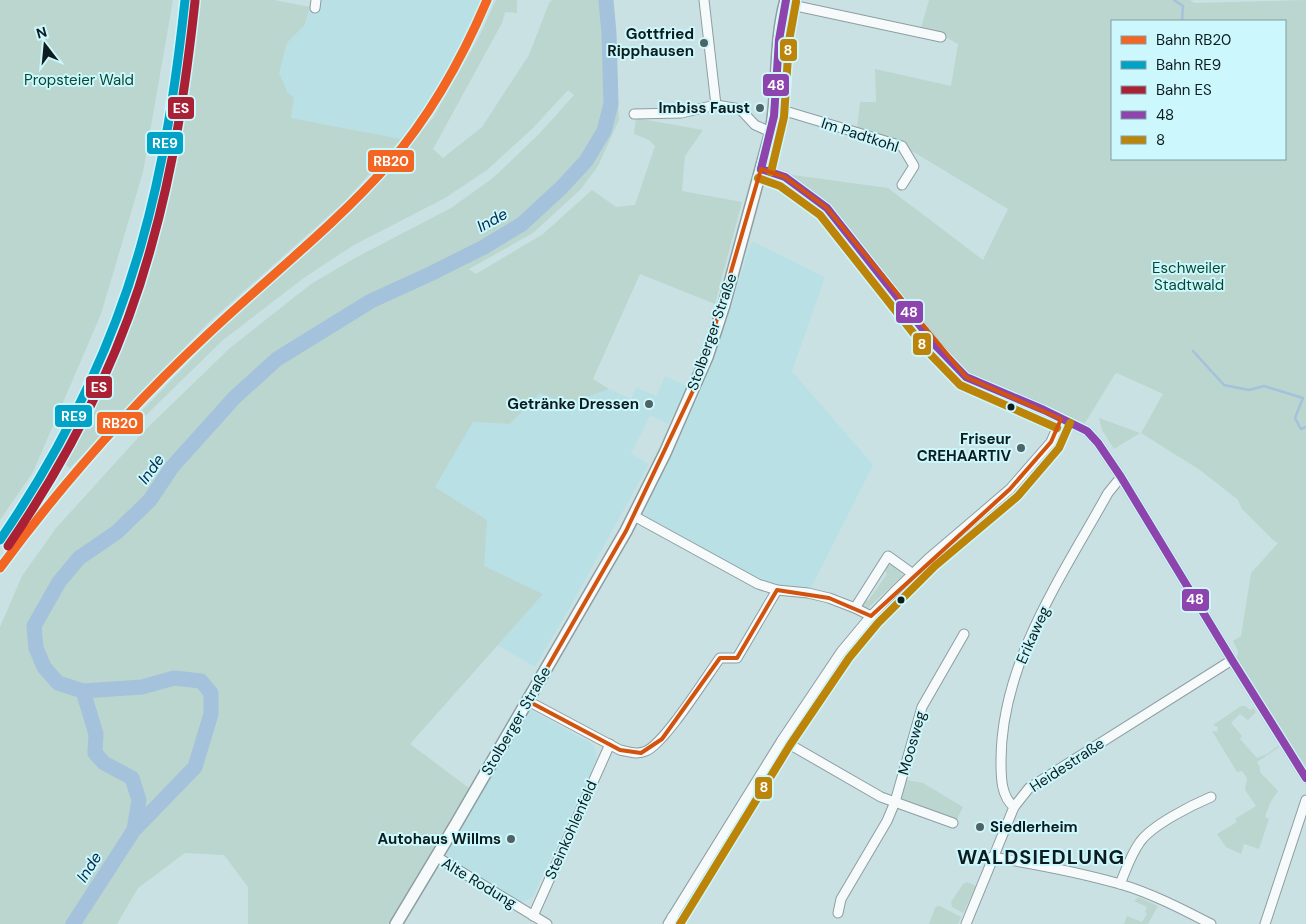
<svg xmlns="http://www.w3.org/2000/svg" width="1306" height="924" viewBox="0 0 1306 924" font-family="'DM Sans',sans-serif">
<rect width="100%" height="100%" fill="#cae1e4"/>
<g fill="#b9e0e5">
<path d="M321 0H482L469 32 445 73 423 110 401 139 291 118 294 97 288 93 279 73 287 43 304 26 310 7 319 9Z"/>
<path d="M752 241 825 277 792 371 873 465 810 590 777 587 759 581 642 517 700 393 713 360Z"/>
<path d="M665 376 687 386 668 424 650 415 631 454 649 464 569 609 535 667 497 645 543 594 483 566 487 520 435 487 473 422 510 424 540 393 567 404 609 389 631 399 636 387 656 396Z"/>
<path d="M529 709 594 745 597 759 532 898 521 902 445 855Z"/>
</g>
<g fill="#bbd5cf" fill-rule="evenodd">
<path d="M0 0H173L143 172 101 314 33 472 0 520Z"/>
<path d="M193 0H274L310 7 304 26 287 43 279 73 288 93 294 97 291 118 401 139 344 202 207 324 70 468 60 461 95 402 134 307 160 221 186 76Z"/>
<path d="M496 0H517V13L505 12 502 23 433 149 443 158 482 127 529 55 549 3 552 0H611L615 33 619 120 598 166 581 189 533 233 469 269 476 274 543 234 592 190 616 207 635 205 655 146 649 140 634 134 636 118 703 130 685 156 682 191 742 202 715 304 640 274 593 379 609 389 567 404 540 393 510 424 473 422 435 487 487 520 484 566 543 594 410 744 469 788 388 924H248V887L224 855 185 853 138 888 117 924H0V627L22 576 56 528 97 483 145 430 230 348 311 284 357 257 451 208 493 178 540 133 574 95 568 90 533 128 487 170 445 198 354 245 305 277 223 340 139 422 134 419 216 334 354 210 433 118 479 37Z"/>
<path d="M929 0H1190L1194 3 1306 0V767L1237 658 1238 651 1233 641 1241 636 1251 573 1278 543 1272 539 1242 509 1238 500 1200 470 1141 433 1163 394 1117 373 1115 374 1085 423 967 375 919 320 830 205 786 174 888 188 983 260 1008 209 902 145 857 129 860 102H876L875 69 951 86 958 44 939 33 921 28ZM1112 21H1285V159H1112Z"/>
<path d="M1099 418 1140 433 1114 449 1102 430Z"/>
<path d="M885 563H893L903 575 866 610 862 607 860 603 865 596 868 601 887 574 883 567Z"/>
<path d="M1241 706H1246L1250 710 1253 708 1256 712 1248 720 1240 714 1231 723 1242 736 1240 739 1257 758 1267 754 1278 746 1279 747 1257 762 1260 767V772L1278 791 1270 803 1265 817 1269 819 1259 849 1244 844 1241 854 1226 847 1217 834 1237 822 1235 819 1256 806 1245 790 1247 778 1242 771 1237 772 1212 731 1217 732 1218 727 1213 725Z"/>
<path d="M906 780 923 783 963 807 956 821 901 801Z"/>
<path d="M967 882 976 886 963 913 952 907 951 902 963 884Z"/>
<path d="M1139 897 1158 906 1148 924H1124L1127 916 1142 922 1147 914 1145 912 1147 907 1134 901Z"/>
<path d="M937 906H940L961 917 958 924H929L935 908Z"/>
</g>
<g fill="none" stroke-linecap="round" stroke-linejoin="round">
<g stroke="#a4c2dc" stroke-width="2.5">
<path d="M1174 0 1183 6 1182 21"/>
<path d="M1193 351 1224 385 1249 390 1264 386 1303 398 1295 418 1301 429 1306 427"/>
</g>
<g stroke="#a4c2dc" stroke-width="15">
<path d="M83 691 96 734 95 753 104 763 132 778 139 800 134 830"/>
<path d="M73 924 134 830 195 767 211 714V693L201 681 174 678 142 687 83 691 58 683 44 667 36 648 34 626 59 582 79 558 117 532 150 500 172 467 235 397 277 359 371 301 428 275 484 247 522 224 562 187 586 161 604 131 611 104 609 33 606 0"/>
</g>
<g stroke="#8d9ea1" stroke-width="11">
<g id="minor">
<path d="M704 0 716 105"/>
<path d="M785 1 801 7 941 37"/>
<path d="M315 8 316 0"/>
<path d="M775 108 902 146 914 166 902 185"/>
<path d="M634 114 681 113 716 105 740 109 755 125 771 132"/>
<path d="M761 169 785 177 827 208 937 347 966 377 1044 410 1087 431 1098 443 1121 477 1232 660 1306 778"/>
<path d="M634 516 758 584 777 590 808 593 829 598 855 608 871 616"/>
<path d="M855 608 888 556 913 574"/>
<path d="M528 701 620 750C630 752 637 755 646 751 665 743 706 677 720 658H737L777 590"/>
<path d="M782 740 881 797 953 823"/>
<path d="M1014 807C1001 796 1001 778 1001 761 1001 663 1062 576 1108 493L1121 477"/>
<path d="M437 857 547 924"/>
<path d="M992 857C1035 864 1078 872 1120 884 1151 893 1182 909 1211 924"/>
<path d="M1120 884C1126 870 1131 854 1140 842 1152 825 1192 805 1211 797"/>
<path d="M838 913 841 899 887 821 895 802 922 707 964 634"/>
<path d="M533 916 610 744"/>
<path d="M672 917 680 924"/>
<path d="M668 924 782 740 841 652 871 616 894 592 928 559 1010 489 1051 442 1061 419"/>
<path d="M966 924 1014 807 1029 788 1232 660"/>
<path d="M1265 924 1306 800"/>
</g>
</g>
<g stroke="#8d9ea1" stroke-width="14">
<path id="major" d="M396 924 456 824 626 531 665 453 707 357 724 305 771 132C779 89 774 43 786 0"/>
</g>
<use href="#minor" stroke="#f7fafb" stroke-width="9"/>
<use href="#major" stroke="#f7fafb" stroke-width="11"/>
<g stroke="#ccf7fc" stroke-width="11">
<g id="bus-1">
<path d="M761 169 785 177 827 208 937 347 966 377 1044 410 1087 431 1098 443 1121 477 1232 660 1306 778"/>
<path d="M761 169 774 116 779 40 786 0"/>
</g>
</g>
<g stroke="#ccf7fc" stroke-width="11">
<g id="bus-2">
<path d="M771 172 784 117 789 41 796 2"/>
<path d="M758 178 780 186 820 215 929 353 960 385 1057 428"/>
<path d="M680 924 790 745 849 658 878 623 935 566 1018 496 1059 448 1070 423"/>
</g>
</g>
<use href="#bus-1" stroke="#8e44ad" stroke-width="8"/>
<use href="#bus-2" stroke="#bc8408" stroke-width="8"/>
<g stroke="#ccf7fc" stroke-width="12">
<path id="rail-1" d="M0 568C62 484 130 407 206 336 266 279 333 227 388 165 430 116 462 59 487 0"/>
</g>
<g stroke="#ccf7fc" stroke-width="12">
<path id="rail-2" d="M0 540C62 449 111 351 141 245 164 165 176 83 185 0"/>
</g>
<g stroke="#ccf7fc" stroke-width="12">
<path id="rail-3" d="M8 546C71 454 122 354 151 247 174 166 186 84 195 1"/>
</g>
<use href="#rail-1" stroke="#f26522" stroke-width="9"/>
<use href="#rail-2" stroke="#01a2c5" stroke-width="9"/>
<use href="#rail-3" stroke="#aa2135" stroke-width="9"/>
</g>
<path fill="none" stroke="#d2530e" stroke-width="4" stroke-linejoin="round" d="M761 169 785 177 827 208 966 377 1061 419 1051 442 1010 489 871 616 829 598 777 590 737 658H720L662 739 641 753 620 750 528 701 626 531 701 374Z"/>
<g fill="#4f6264" stroke="#ccf7fc" stroke-width="2">
<circle cx="704" cy="43" r="5"/>
<circle cx="760" cy="108" r="5"/>
<circle cx="649" cy="404" r="5"/>
<circle cx="1021" cy="448" r="5"/>
<circle cx="980" cy="827" r="5"/>
<circle cx="511" cy="839" r="5"/>
</g>
<g fill="#0d1d1f" stroke="#ccf7fc" stroke-width="2">
<circle cx="1011" cy="407" r="4.5"/>
<circle cx="901" cy="600" r="4.5"/>
</g>
<g text-anchor="middle" dominant-baseline="central" stroke-width="4" stroke-linejoin="round" paint-order="stroke">
<g font-size="15" font-weight="bold" fill="#0d1d1f" stroke="#ccf7fc" text-anchor="end">
<text x="694" y="34">Gottfried<tspan x="694" dy="17">Ripphausen</tspan></text>
<text x="750" y="108">Imbiss Faust</text>
<text x="639" y="404">Getränke Dressen</text>
<text x="1011" y="439">Friseur<tspan x="1011" dy="17">CREHAARTIV</tspan></text>
<text x="990" y="827" text-anchor="start">Siedlerheim</text>
<text x="501" y="839">Autohaus Willms</text>
</g>
<g font-size="15" fill="#064933" stroke="#ccf7fc">
<text x="79" y="80">Propsteier Wald</text>
<text x="1189" y="268">Eschweiler<tspan x="1189" dy="17">Stadtwald</tspan></text>
</g>
<g font-size="15" fill="#0d1d1f" stroke="#ccf7fc">
<text transform="translate(860 135) rotate(18)">Im Padtkohl</text>
<text transform="translate(712 332) rotate(-71)">Stolberger Straße</text>
<text transform="translate(1033 635) rotate(-66)">Erikaweg</text>
<text transform="translate(516 721) rotate(-60)">Stolberger Straße</text>
<text transform="translate(912 743) rotate(-74)">Moosweg</text>
<text transform="translate(1067 765) rotate(-33)">Heidestraße</text>
<text transform="translate(571 830) rotate(-66)">Steinkohlenfeld</text>
<text transform="translate(479 883) rotate(31)">Alte Rodung</text>
</g>
<g font-size="16" font-style="italic" fill="#032b4c" stroke="#ccf7fc">
<text transform="translate(492 220) rotate(-29)">Inde</text>
<text transform="translate(151 469) rotate(-54)">Inde</text>
<text transform="translate(89 867) rotate(-57)">Inde</text>
</g>
<g font-size="20" font-weight="bold" letter-spacing="1" fill="#0d1d1f" stroke="#ccf7fc">
<text x="1041" y="857">WALDSIEDLUNG</text>
</g>
</g>
<g stroke="#ccf7fc" stroke-width="2">
<rect x="779" y="38" width="19" height="24" rx="5" fill="#bc8408"/>
<rect x="762" y="73" width="28" height="24" rx="5" fill="#8e44ad"/>
<rect x="167" y="96" width="28" height="24" rx="5" fill="#aa2135"/>
<rect x="146" y="131" width="38" height="24" rx="5" fill="#01a2c5"/>
<rect x="367" y="149" width="48" height="24" rx="5" fill="#f26522"/>
<rect x="895" y="300" width="29" height="24" rx="5" fill="#8e44ad"/>
<rect x="912" y="332" width="20" height="24" rx="5" fill="#bc8408"/>
<rect x="85" y="375" width="28" height="24" rx="5" fill="#aa2135"/>
<rect x="54" y="404" width="39" height="24" rx="5" fill="#01a2c5"/>
<rect x="96" y="411" width="48" height="24" rx="5" fill="#f26522"/>
<rect x="1181" y="588" width="29" height="24" rx="5" fill="#8e44ad"/>
<rect x="754" y="776" width="19" height="24" rx="5" fill="#bc8408"/>
</g>
<g font-size="14" text-anchor="middle" font-weight="bold" fill="#fff">
<text x="788" y="55">8</text>
<text x="776" y="90">48</text>
<text x="181" y="113">ES</text>
<text x="165" y="148">RE9</text>
<text x="391" y="166">RB20</text>
<text x="909" y="317">48</text>
<text x="922" y="349">8</text>
<text x="99" y="392">ES</text>
<text x="74" y="421">RE9</text>
<text x="120" y="428">RB20</text>
<text x="1195" y="604">48</text>
<text x="764" y="792">8</text>
</g>
<rect x="1111" y="20" width="175" height="140" fill="#ccf7fc" stroke="#80a0a4"/>
<rect x="1121" y="36" width="25" height="8" fill="#f26522" stroke="#80a0a4"/>
<text x="1156" y="45" font-size="15" fill="#0d1d1f">Bahn RB20</text>
<rect x="1121" y="61" width="25" height="8" fill="#01a2c5" stroke="#80a0a4"/>
<text x="1156" y="70" font-size="15" fill="#0d1d1f">Bahn RE9</text>
<rect x="1121" y="86" width="25" height="8" fill="#aa2135" stroke="#80a0a4"/>
<text x="1156" y="95" font-size="15" fill="#0d1d1f">Bahn ES</text>
<rect x="1121" y="111" width="25" height="8" fill="#8e44ad" stroke="#80a0a4"/>
<text x="1156" y="120" font-size="15" fill="#0d1d1f">48</text>
<rect x="1121" y="136" width="25" height="8" fill="#bc8408" stroke="#80a0a4"/>
<text x="1156" y="145" font-size="15" fill="#0d1d1f">8</text>
<g transform="translate(45 45) rotate(344)" stroke="#ccf7fc" stroke-width="4" paint-order="stroke">
<path d="M0-4L9 19L0 12L-9 19Z" fill="#0d1d1f"/>
<text y="-8" font-size="14" font-weight="bold" text-anchor="middle" fill="#0d1d1f">N</text>
</g>
</svg>
